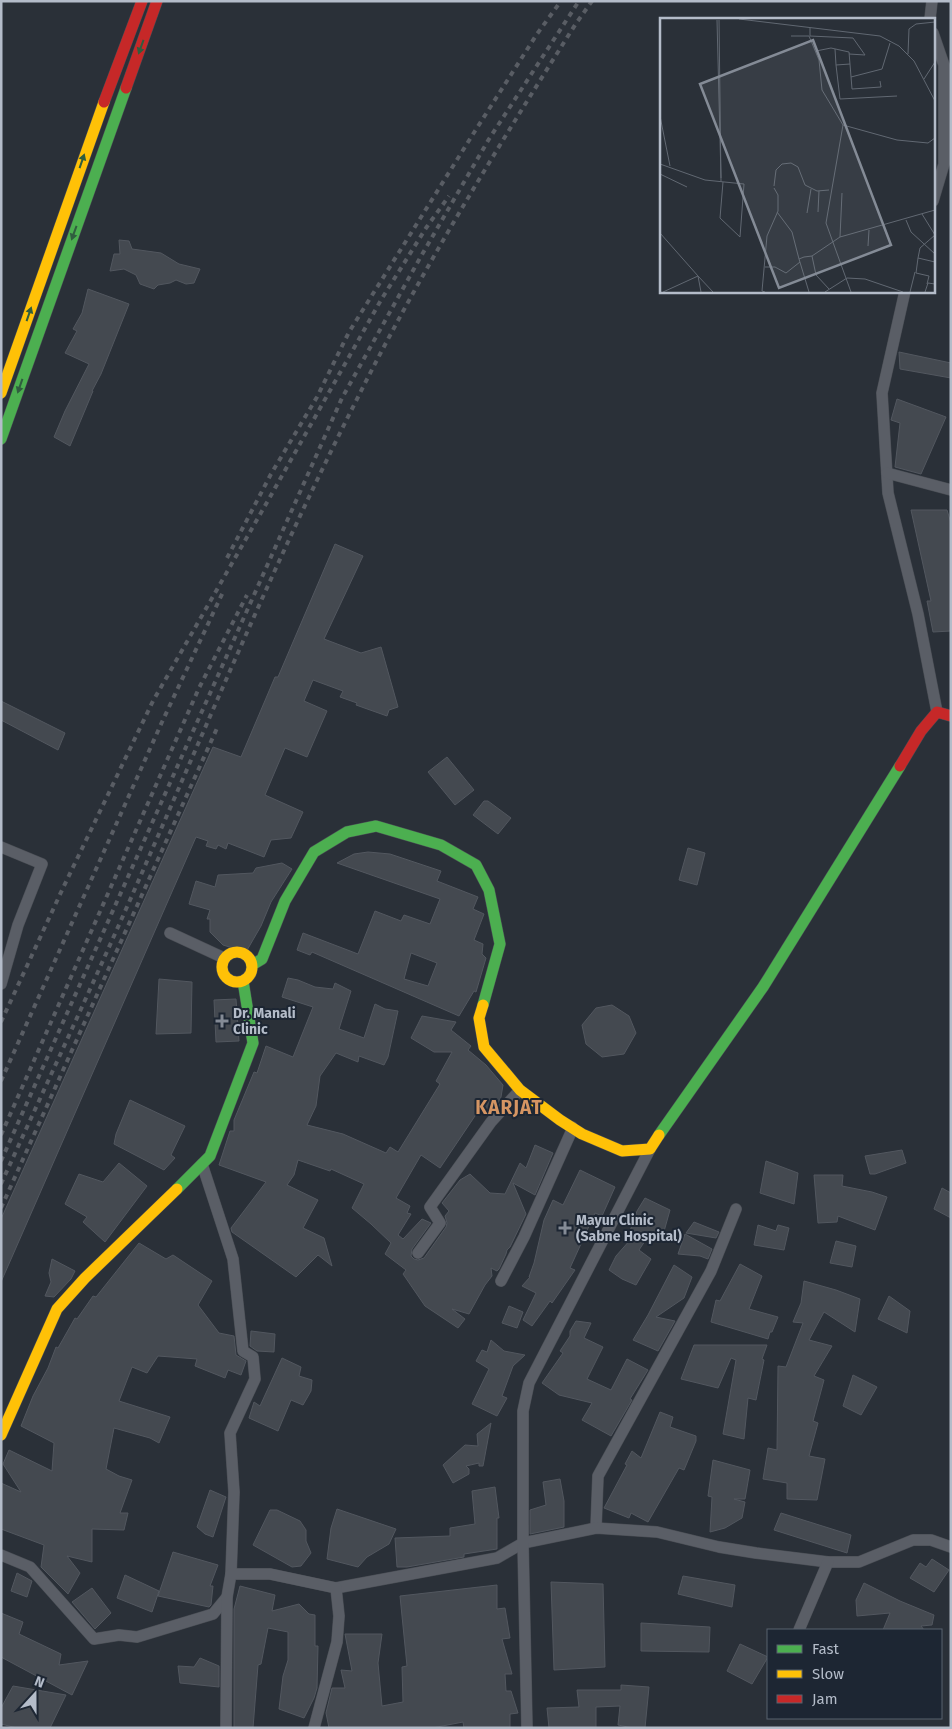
<svg xmlns="http://www.w3.org/2000/svg" width="952" height="1729" viewBox="0 0 952 1729" font-family="'Fira Sans',sans-serif">
<rect width="100%" height="100%" fill="#2a3038"/>
<g fill="#444950" stroke="#52575f" fill-rule="evenodd">
<path d="M119 240 129 241 132 249 161 253 179 264 200 269 194 283 186 284 176 280 170 283 158 285 154 289 140 284 136 275 124 269 110 271 114 254H120Z"/>
<path d="M88 289 129 304 101 374 92 391H93L70 446 54 437 65 411 89 364 65 353 77 331 73 329 82 313Z"/>
<path d="M899 352 951 363V378L900 369Z"/>
<path d="M897 399 946 417 921 474 895 467 900 423 891 420Z"/>
<path d="M911 510H947L951 523V631L933 632 927 601H931Z"/>
<path d="M335 544 363 556 324 639 361 653 381 647 398 707 389 710 387 716 356 705 357 703 340 697 343 691 313 680 304 701 327 711 307 757 285 748 265 795 303 812 291 838 271 840 264 857 228 843 226 849 218 845 216 849 206 846 208 841 196 837 1 1282V1219L213 747 241 757 275 677H278Z"/>
<path d="M1 701 65 733 58 750 1 720Z"/>
<path d="M447 757 474 790 455 805 428 772Z"/>
<path d="M484 801H488L511 818 498 834 473 815Z"/>
<path d="M688 848 705 853 697 885 679 880Z"/>
<path d="M368 852 390 854 441 871 437 881 478 897 473 909 484 914 474 940 483 944 482 954 486 958 476 992 474 991 459 1016 312 952 310 955 297 950 303 933 358 954 375 911 401 921 404 915 430 924 440 899 337 863 354 854ZM411 953 437 963 428 986 404 979Z"/>
<path d="M282 863 292 869 271 902 261 926 246 952 223 945 210 932V919H207L210 910 189 904 196 881 215 887 218 875 253 873 256 868Z"/>
<path d="M288 978 298 980 315 987 333 989 335 983 351 991 339 1029 364 1038 375 1004 385 1009 398 1011 388 1057 384 1065 359 1056 358 1062 336 1053 320 1076 316 1106 307 1125 343 1134 386 1153 390 1147 398 1152 440 1084 436 1081 452 1052H434L411 1038 422 1016 456 1022 451 1030 471 1046 468 1050 486 1065 503 1085 501 1097 498 1103 487 1115 479 1110 440 1168 421 1155 396 1198 410 1206 407 1213 411 1214 398 1235 403 1239 422 1219 431 1223 412 1249 411 1256 414 1259 418 1260 424 1258 446 1227 447 1223 445 1216 449 1211 442 1203 460 1180 470 1174 490 1193 505 1194 520 1163 526 1168 535 1145 553 1153 535 1195 513 1183 526 1214 510 1247 507 1250 506 1254 499 1269 497 1271 491 1268 492 1276 485 1285 469 1314 452 1309 465 1319 458 1328 425 1306 403 1274 406 1270 385 1254 391 1243 371 1224 352 1208 364 1184 331 1169 330 1171 298 1160 294 1175 287 1185 318 1200 303 1228 324 1238 332 1266 318 1255 296 1277 232 1232 231 1228 266 1182 219 1165 230 1131H234V1120L254 1072 257 1073 266 1046 293 1057 313 1007 282 997Z"/>
<path d="M159 979 192 982 191 1033 156 1034Z"/>
<path d="M236 999 239 1041 216 1042 214 1000Z"/>
<path d="M612 1005 629 1016 636 1033 624 1054 602 1057 586 1044 582 1025 596 1008Z"/>
<path d="M130 1100 185 1126 171 1155 175 1158 164 1170 114 1144 116 1134Z"/>
<path d="M902 1150 906 1163 875 1174H870L865 1156Z"/>
<path d="M766 1161 798 1173 794 1204 760 1193Z"/>
<path d="M119 1163 147 1186 105 1242 83 1222 87 1217 65 1204 79 1174 103 1182Z"/>
<path d="M580 1170 615 1187 602 1216 595 1213 570 1268 575 1270 552 1303 550 1301 532 1326 523 1320 536 1293 522 1286 530 1277H529L534 1263 544 1220 553 1200 563 1205Z"/>
<path d="M814 1175H843L842 1186 872 1192 887 1197 875 1230 838 1216 837 1222 818 1223Z"/>
<path d="M942 1188 951 1193V1218L934 1209Z"/>
<path d="M645 1198 670 1210 663 1235H649L639 1250 651 1259 636 1285 622 1279 609 1270 616 1256 631 1239 630 1231 637 1211Z"/>
<path d="M694 1222 719 1232 716 1238 686 1233Z"/>
<path d="M758 1225 776 1231 778 1225 789 1228 784 1250 754 1245Z"/>
<path d="M685 1234 712 1249 708 1259 700 1256 678 1254Z"/>
<path d="M836 1241 856 1246 852 1267 830 1263Z"/>
<path d="M139 1243 166 1259 173 1255 212 1281 198 1305 219 1333 234 1336 236 1355 246 1361 241 1375 228 1370 225 1378 195 1366 197 1359 158 1356 147 1373 132 1367 119 1401 170 1417 159 1443 150 1438 114 1428 106 1469 119 1476 132 1480 120 1513H128L124 1530 92 1529V1562L67 1556 80 1573 68 1594 41 1567 44 1545 1 1529V1483L21 1492 3 1464 9 1450 52 1471 54 1443 21 1426 33 1396 48 1368 56 1347 58 1348 75 1318 77 1319 93 1296 96 1297Z"/>
<path d="M52 1259 75 1271 71 1279 54 1297 45 1296 51 1282 49 1273Z"/>
<path d="M740 1264 762 1276 749 1309 778 1317 772 1332H770L768 1339 711 1322 716 1300 720 1301Z"/>
<path d="M674 1265 692 1277 684 1298 656 1317 675 1321 658 1351 633 1340 648 1315Z"/>
<path d="M804 1281 836 1290 860 1299 855 1332 824 1312 809 1340 832 1346 814 1376 824 1380 813 1421 818 1423 809 1456 825 1459 817 1500 787 1499V1483L763 1479 768 1448 777 1450 778 1366 786 1367 803 1323 793 1322 801 1303Z"/>
<path d="M889 1296 910 1311 907 1333 878 1319Z"/>
<path d="M509 1306 523 1312 517 1328 502 1323Z"/>
<path d="M576 1321 591 1323 584 1338 603 1347 587 1379 611 1390 627 1359 648 1370 630 1399 632 1400 611 1436 582 1420 592 1403 559 1395 542 1383 563 1353 560 1351 570 1336V1331Z"/>
<path d="M251 1331 275 1334 274 1352 257 1351 250 1346Z"/>
<path d="M491 1340 504 1351 525 1355 513 1366 502 1396 507 1398 497 1416 472 1404 489 1369 476 1361 482 1350 487 1352Z"/>
<path d="M694 1345H767L762 1359 764 1360 756 1400 748 1398 744 1439 723 1434 736 1360 731 1358 718 1388 681 1379Z"/>
<path d="M282 1358 301 1367 299 1376 312 1380 311 1391 303 1405 291 1400 278 1431 249 1418 254 1402 260 1406Z"/>
<path d="M853 1375 877 1387 861 1415 843 1406Z"/>
<path d="M660 1412 673 1417 670 1427 696 1436V1441L684 1470 679 1468 648 1522 631 1513 629 1518 604 1508 627 1465 625 1464 632 1451 641 1458Z"/>
<path d="M491 1423 483 1466H479V1463L466 1466 469 1469V1474L453 1483 443 1465 465 1445 478 1446 477 1434Z"/>
<path d="M713 1460 750 1470 745 1499H734L745 1502 742 1518 725 1528 710 1532 712 1497 708 1496Z"/>
<path d="M560 1479 564 1501V1527L530 1534V1510L546 1505 543 1482Z"/>
<path d="M495 1487 499 1518H497V1549L464 1554V1557L407 1567H397L395 1538 450 1536V1528L475 1524 472 1491Z"/>
<path d="M210 1490 226 1497 213 1537 205 1534 197 1527Z"/>
<path d="M337 1509 396 1529 389 1544 367 1557 358 1567 327 1559 331 1528Z"/>
<path d="M270 1510H277L300 1521 306 1530V1541L311 1553 301 1566 292 1567 253 1545Z"/>
<path d="M781 1513 851 1535 847 1553 774 1530Z"/>
<path d="M173 1552 218 1565 210 1586H213L211 1605 209 1607 158 1596Z"/>
<path d="M932 1559 949 1570 934 1592 910 1578 920 1563 926 1567Z"/>
<path d="M17 1573 32 1581 27 1597 11 1591Z"/>
<path d="M125 1575 159 1591 152 1612 117 1598Z"/>
<path d="M683 1576 735 1585 732 1607 678 1594Z"/>
<path d="M551 1582 603 1584 605 1667 554 1670Z"/>
<path d="M864 1583 900 1601 934 1615 932 1625 921 1626 924 1630H883L890 1613 857 1616 856 1600Z"/>
<path d="M497 1585V1609L505 1608 510 1638 502 1639 512 1674H505L506 1691H511L518 1713 510 1714V1728H464L463 1722 432 1728H329L326 1713 332 1688H345L341 1670 352 1671 345 1634H382L378 1663 382 1706 403 1702 402 1667 407 1666 400 1596Z"/>
<path d="M240 1586 275 1595 272 1611 299 1604 309 1614 315 1615V1646H318L317 1688 314 1698 304 1718 279 1709 283 1676 288 1660V1632L268 1628 261 1664 258 1665 253 1728H234V1609Z"/>
<path d="M92 1588 111 1613 95 1629 72 1602Z"/>
<path d="M1 1613 23 1622 19 1634 61 1654 59 1665 88 1661 72 1695 1 1657Z"/>
<path d="M641 1623 710 1627 709 1652 641 1651Z"/>
<path d="M740 1644 768 1657 752 1684 727 1671Z"/>
<path d="M200 1658 219 1666V1687L180 1683 178 1666 194 1667Z"/>
<path d="M621 1685 649 1687 645 1728H633L618 1725 620 1706 596 1707V1728H549L547 1708 579 1707 577 1690H621Z"/>
<path d="M13 1686 66 1695 50 1728H17L1 1724V1708Z"/>
</g>
<g fill="none" stroke-linecap="round" stroke-linejoin="round">
<g stroke="#484c53" stroke-width="12">
<g id="street">
<path d="M930 19 932 1"/>
<path d="M933 33 944 65V164L933 201"/>
<path d="M905 291 882 393 888 493 918 614 937 712"/>
<path d="M887 473 951 490"/>
<path d="M1 847 42 864 18 925 1 984"/>
<path d="M170 933 224 958"/>
<path d="M202 1164 233 1259 243 1351 253 1357 255 1379 230 1433 234 1492 231 1574"/>
<path d="M418 1253 440 1223 430 1207 491 1122 520 1090"/>
<path d="M501 1281 524 1237 572 1130V1127"/>
<path d="M596 1528 598 1476 711 1271 736 1209"/>
<path d="M1 1555 30 1567 94 1639 119 1635 137 1637 213 1614 227 1597"/>
<path d="M336 1588 497 1558 523 1543 596 1528 657 1532 719 1547 756 1553 828 1562H859L913 1540H931L951 1547"/>
<path d="M799 1630 828 1562"/>
<path d="M226 1728 227 1597 231 1574H270L336 1588 339 1616 337 1642 314 1728"/>
<path d="M527 1728 523 1543V1411L529 1383 650 1149"/>
</g>
</g>
<g stroke="#484c53" stroke-width="12">
<g id="fast">
<path d="M1 439 126 88"/>
<path d="M252 965 262 959 285 901 314 852 347 832 376 826 441 845 476 865 489 890 500 944 483 1005"/>
<path d="M659 1135 763 987 900 766"/>
<path d="M177 1189 210 1156 253 1043 243 981"/>
</g>
</g>
<g stroke="#484c53" stroke-width="12">
<g id="slow">
<path d="M1 393 104 102"/>
<circle cx="237" cy="967" r="15"/>
<path d="M483 1005 479 1018 484 1047 520 1090 560 1120 582 1134 622 1151 650 1149 659 1135"/>
<path d="M1 1435 57 1309 85 1278 177 1189"/>
</g>
</g>
<g stroke="#484c53" stroke-width="12">
<g id="jam">
<path d="M126 88 157 1"/>
<path d="M104 102 142 1"/>
<path d="M900 766 921 731 937 712 951 716"/>
</g>
</g>
<use href="#street" stroke="#5a5e66" stroke-width="11"/>
<use href="#fast" stroke="#4caf50" stroke-width="11"/>
<use href="#slow" stroke="#ffc107" stroke-width="11"/>
<use href="#jam" stroke="#c62828" stroke-width="11"/>
<g stroke="#595d64" stroke-width="4" stroke-dasharray="5 5" stroke-linecap="butt">
<path d="M227 558 271 474 317 397 349 332 475 131 537 34 561 1"/>
<path d="M1 1022 63 888 153 701 270 497 381 300 426 228 449 196"/>
<path d="M1 1081 162 722 223 592"/>
<path d="M1 1135 199 688 247 595"/>
<path d="M1 1161 342 398 420 258 489 139 579 1"/>
<path d="M1 1184C51 1074 103 963 151 852 217 701 281 549 356 401 421 271 497 148 575 25L592 1"/>
<path d="M1 1208 218 726"/>
</g>
</g>
<defs><path id="oneway-solid" d="M-6-.8H1V-3.2L6.5 0L1 3.2V.8H-6Z" transform="scale(1.25)"/></defs>
<g fill="#305d3f">
<use href="#oneway-solid" transform="translate(141 47) rotate(110)"/>
<use href="#oneway-solid" transform="translate(82 161) rotate(-71)"/>
<use href="#oneway-solid" transform="translate(74 233) rotate(110)"/>
<use href="#oneway-solid" transform="translate(29 314) rotate(-71)"/>
<use href="#oneway-solid" transform="translate(20 386) rotate(109)"/>
</g>
<g fill="#848b96" stroke="#1d2633" stroke-width="2">
<path d="M219.5 1013.5h5v5h5v5h-5v5h-5v-5h-5v-5h5z"/>
<path d="M562.5 1220.5h5v5h5v5h-5v5h-5v-5h-5v-5h5z"/>
</g>
<g text-anchor="middle" dominant-baseline="central" stroke-width="4" stroke-linejoin="round" paint-order="stroke">
<g font-size="14" font-weight="bold" fill="#b4bcc9" stroke="#1d2633" text-anchor="start">
<text x="233" y="1013">Dr. Manali<tspan x="233" dy="16">Clinic</tspan></text>
<text x="576" y="1220">Mayur Clinic<tspan x="576" dy="16">(Sabne Hospital)</tspan></text>
</g>
<g font-size="19" font-weight="bold" letter-spacing="1" fill="#d59563" stroke="#1d2633">
<text x="509" y="1107">KARJAT</text>
</g>
</g>
<g transform="translate(660 18)">
<rect width="275" height="275" fill="#2a3038"/>
<path fill="none" stroke="#616872" stroke-width="1" d="M79 1 220 18 239 28 254 43 275 83M57 2 61 160M59 2 61 164M150 10V18L193 20 205 37 189 36M131 18H149M149 18 159 42 162 72 183 107M175 31 176 47M156 33 171 30 189 34 192 71 221 69 220 63M248 36 249 11 256 6 275 4M190 46 176 47 180 81 237 78M191 59 222 51 230 25M264 61 275 44M0 98 10 148M0 146 45 162 84 166 80 219 60 200 63 164M0 156 27 169M114 168 116 152 122 146 131 145 138 149 145 167 157 173 169 172M117 194 132 214 139 241M158 194 159 173M147 195 151 171M262 196 275 217M246 202 251 214 275 236M0 215 38 258 41 274M180 219 182 175M208 228 209 212M152 238 180 219 275 192M258 240 260 230 275 217M105 249H115L126 255 140 244M267 266 269 258 256 255 258 240 275 244M3 274 38 258 53 274M105 274 102 273 107 218 118 193V177L114 170M149 274 139 241 144 239 152 238 156 257 169 271M165 274 187 260 205 261 243 274M191 274 166 205 183 107 237 122 268 125 275 120M250 274 255 254M265 274 268 265 275 266"/>
<path fill="#848b96" fill-opacity="0.15" stroke="#848b96" stroke-width="2.5" d="M153 22 231 227 119 270 40 66Z"/>
<rect width="275" height="275" fill="none" stroke="#b4bcc9" stroke-width="2.5"/>
</g>
<rect width="952" height="1729" fill="none" stroke="#b4bcc9" stroke-width="5"/>
<rect x="767" y="1629" width="175" height="90" fill="#1d2633" stroke="#59626f"/>
<rect x="777" y="1645" width="25" height="8" fill="#4caf50" stroke="#59626f"/>
<text x="812" y="1654" font-size="15" fill="#b4bcc9">Fast</text>
<rect x="777" y="1670" width="25" height="8" fill="#ffc107" stroke="#59626f"/>
<text x="812" y="1679" font-size="15" fill="#b4bcc9">Slow</text>
<rect x="777" y="1695" width="25" height="8" fill="#c62828" stroke="#59626f"/>
<text x="812" y="1704" font-size="15" fill="#b4bcc9">Jam</text>
<g transform="translate(35 1694) rotate(21)" stroke="#1d2633" stroke-width="4" paint-order="stroke">
<path d="M0-4L9 19L0 12L-9 19Z" fill="#b4bcc9"/>
<text y="-8" font-size="14" font-weight="bold" text-anchor="middle" fill="#b4bcc9">N</text>
</g>
</svg>
